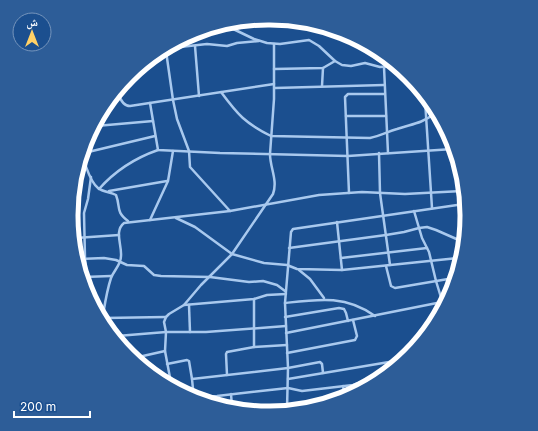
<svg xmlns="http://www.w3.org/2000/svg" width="538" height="431" viewBox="0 0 538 431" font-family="Inter,'Noto Naskh Arabic',sans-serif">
<rect width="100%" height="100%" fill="#1b4f8f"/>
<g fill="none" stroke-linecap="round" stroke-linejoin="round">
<g stroke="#a9c9ee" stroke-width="2.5">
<path d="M227 26 254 39 267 43 280 44 309 40 319 46 335 61 342 65 351 66 365 63 380 67 394 66"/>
<path d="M195 46 199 96"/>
<path d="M171 48 207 44 227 46 237 43 259 41"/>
<path d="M166 51 173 100 177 119 189 151 190 167 230 211"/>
<path d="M384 67 388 153"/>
<path d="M274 69 323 68 335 61"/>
<path d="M322 86 323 68"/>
<path d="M275 88 384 85"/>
<path d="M221 92C238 115 245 123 271 136L370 138C380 136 387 132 397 129 411 124 421 124 434 114"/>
<path d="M118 93C120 99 123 106 130 106L274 84"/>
<path d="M425 100 432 208"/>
<path d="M150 103 158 150 220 153 348 156 453 149"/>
<path d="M346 116H386"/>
<path d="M96 126 153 121"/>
<path d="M84 153 155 136"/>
<path d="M379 153 380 193 390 265"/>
<path d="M83 159C87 168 90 182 98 188 103 192 110 192 116 195 121 208 115 211 128 221"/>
<path d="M99 189C115 171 135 158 158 150"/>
<path d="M109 191 167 181"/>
<path d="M349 193 345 97 348 94H384"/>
<path d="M460 204 463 232"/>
<path d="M414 211 422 238 429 252 436 281 443 304"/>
<path d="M176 218 195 227 232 254 264 263 287 265 297 269 342 270 458 258"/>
<path d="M150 220 168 181 173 151"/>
<path d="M337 222 342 270"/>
<path d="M76 238 119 235"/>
<path d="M289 248 386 235 404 232 419 228 427 227 436 230 461 241"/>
<path d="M341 258 427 248"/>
<path d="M80 259 104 258 116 260 127 265 144 266 154 275 161 276 210 277 249 282 263 281 277 285 285 291"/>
<path d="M386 266 391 286 395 288 454 278"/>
<path d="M299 270 310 279 324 298"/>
<path d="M84 277 111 276"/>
<path d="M88 293 85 258 84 213 88 199 91 177"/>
<path d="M254 299V347"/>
<path d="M285 303C319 299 346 295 375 316"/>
<path d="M184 305 254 299 267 295 286 294"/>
<path d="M189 305 190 332"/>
<path d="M103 315C105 303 107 290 111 278 114 270 121 265 121 256 122 245 114 231 124 223L230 211 319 195 362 192 405 194 462 191"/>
<path d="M285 317 339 308 344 309 346 313 348 321"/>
<path d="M104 318 166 317"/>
<path d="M286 333 442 302"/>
<path d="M117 336 166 332H206L286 326"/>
<path d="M287 353 355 340 357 336 353 320"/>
<path d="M134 358 165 351"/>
<path d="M167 364 187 360 189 361 192 379"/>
<path d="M227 375 226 354 227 352 254 347 287 345"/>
<path d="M288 379 401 360"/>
<path d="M171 383 165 351 166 332 164 322 166 317 169 314 184 305 201 285 232 254 273 194C278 180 270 168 270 154L274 99V44"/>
<path d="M343 386 345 398"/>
<path d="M231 394 232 406"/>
<path d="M200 397 193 389 192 379 288 368 320 362 322 364 323 373"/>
<path d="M193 398 217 396 288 388 302 391 353 385 375 377"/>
<path d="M287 409 288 368 285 303 291 232 293 229 464 204"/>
<path d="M256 410 287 407"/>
</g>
</g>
<path d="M0 0H538V431H0ZM268 25H270A190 190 0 0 1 460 215V216A190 190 0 0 1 270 406H268A190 190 0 0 1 78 216V215A190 190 0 0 1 268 25Z" fill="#2d5d98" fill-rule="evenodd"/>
<path fill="none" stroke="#fff" stroke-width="5" d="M268 25H270A190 190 0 0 1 460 215V216A190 190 0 0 1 270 406H268A190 190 0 0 1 78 216V215A190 190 0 0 1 268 25Z"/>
<g transform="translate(32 32)"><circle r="19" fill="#1b4f8f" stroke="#7695bc"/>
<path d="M0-3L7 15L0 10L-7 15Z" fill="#ffd166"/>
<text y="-6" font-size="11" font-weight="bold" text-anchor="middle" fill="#ffffff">ش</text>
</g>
<path d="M14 411v6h76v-6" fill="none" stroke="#ffffff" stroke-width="2"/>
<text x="20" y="411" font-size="12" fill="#ffffff" stroke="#1b4f8f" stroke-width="3" paint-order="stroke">200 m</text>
</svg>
